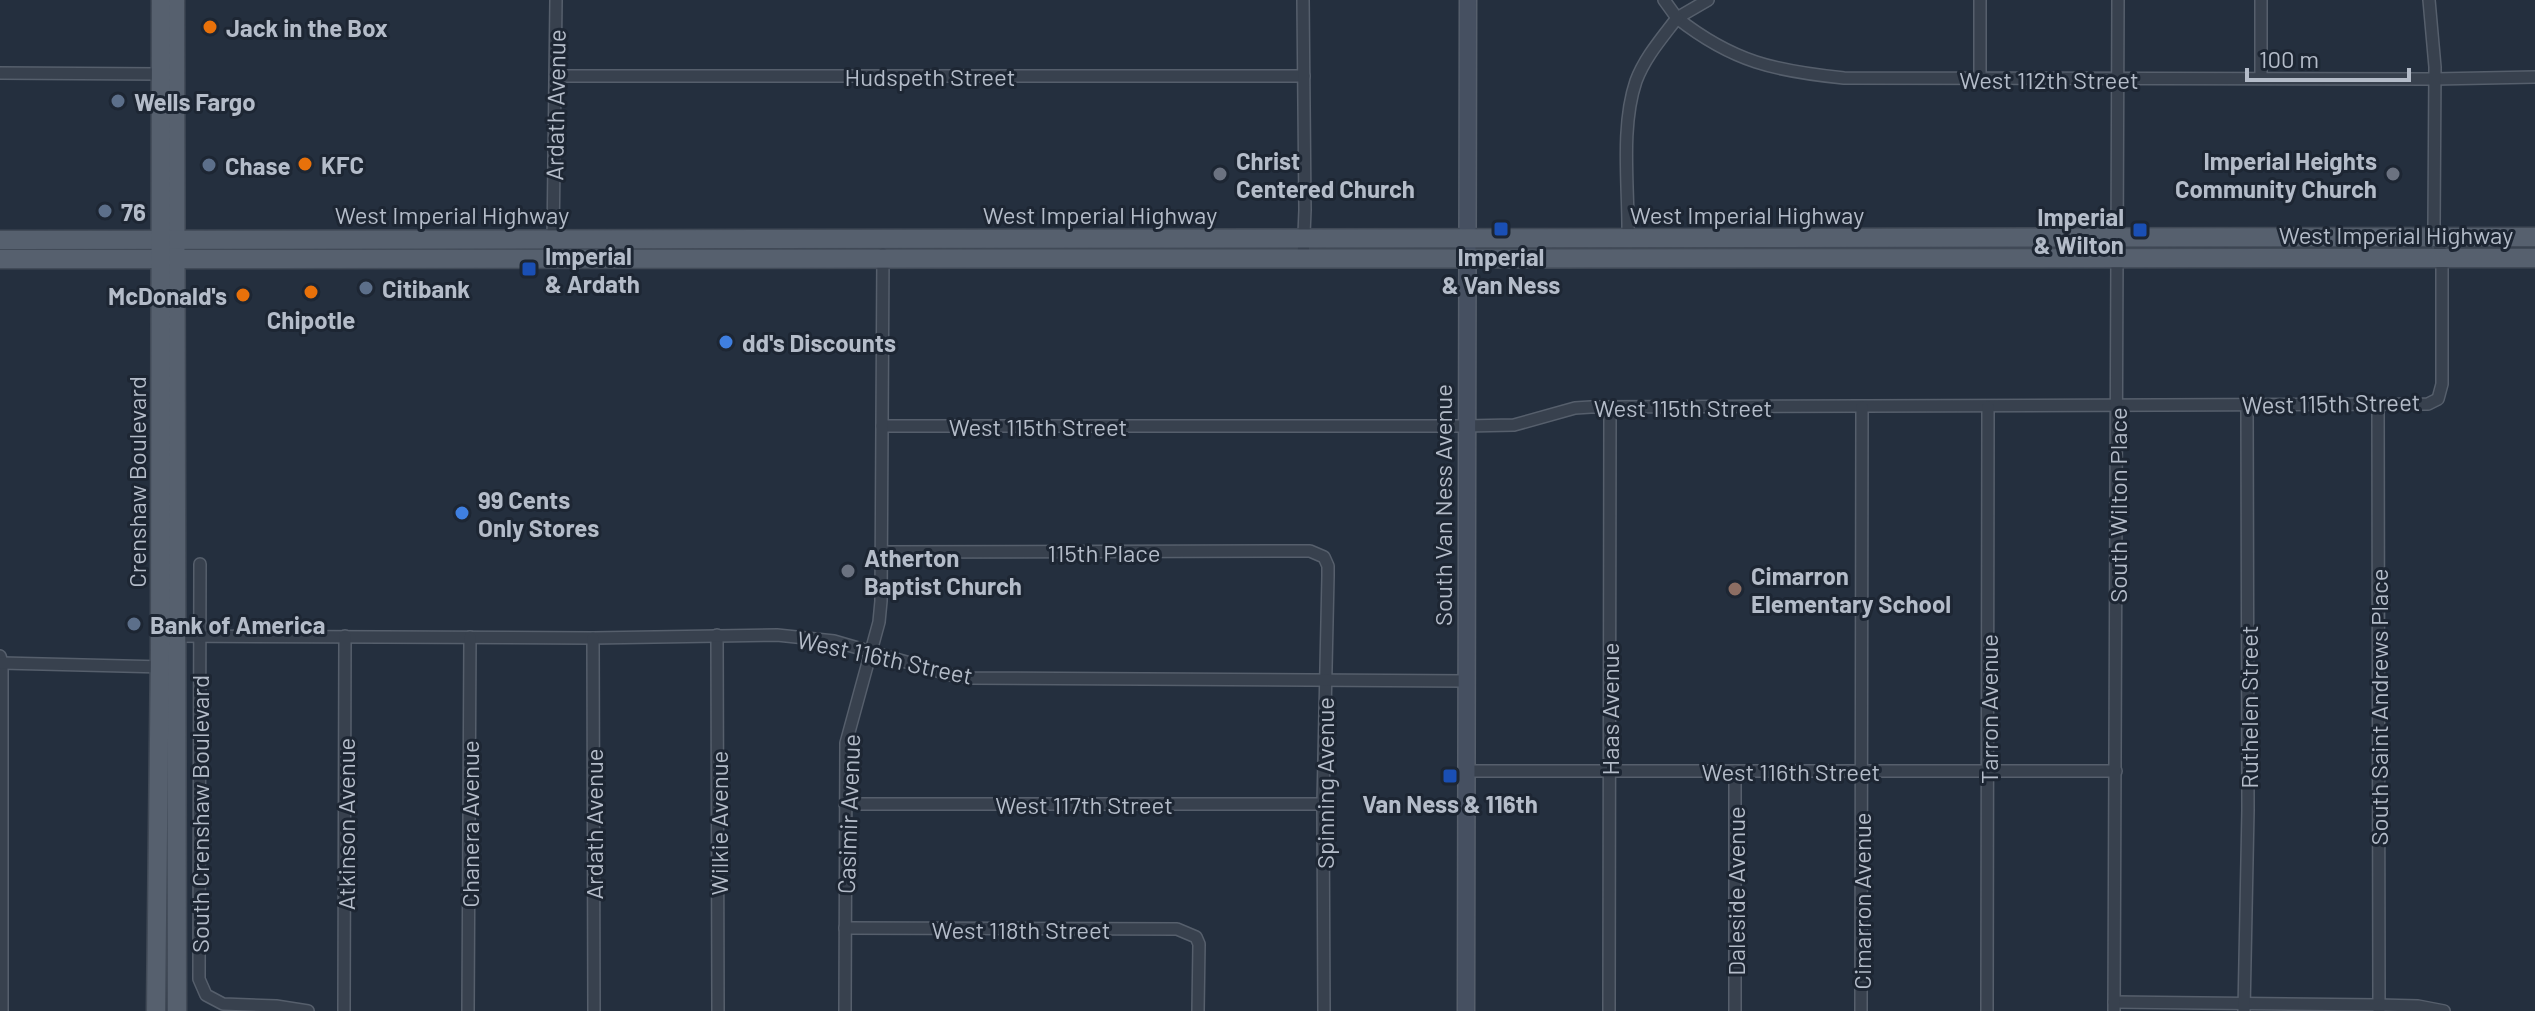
<svg xmlns="http://www.w3.org/2000/svg" width="2535" height="1011" viewBox="0 0 2535 1011" font-family="Barlow,sans-serif">
<rect width="100%" height="100%" fill="#242f3e"/>
<g fill="none" stroke-linecap="round" stroke-linejoin="round">
<g stroke="#565f6c" stroke-width="14">
<g id="minor">
<path d="M1708 0 1677 18C1733 62 1775 71 1844 78L2435 79 2535 77"/>
<path d="M0 73 161 74"/>
<path d="M556 76H1304"/>
<path d="M2261 78V0"/>
<path d="M1980 79V0"/>
<path d="M1628 238C1629 189 1620 128 1636 81 1645 57 1662 38 1677 18L1664 0"/>
<path d="M553 243 556 0"/>
<path d="M1303 259 1305 210 1303 0"/>
<path d="M2378 404 2379 1011"/>
<path d="M882 426H1466L1514 425 1575 408 1591 407 2428 404 2438 399 2442 384V257L2434 226 2435 67 2429 0"/>
<path d="M882 552 1310 551 1324 557 1328 566V576L1323 804 1324 1011"/>
<path d="M200 564 199 979 206 995 223 1004 276 1006 308 1011"/>
<path d="M717 635 718 1011"/>
<path d="M172 636 593 638 777 635 834 641 951 675 971 678 1466 681"/>
<path d="M593 638 594 1011"/>
<path d="M0 656 2 663V1011"/>
<path d="M2 663 164 667"/>
<path d="M1466 771H2116"/>
<path d="M845 804H1323"/>
<path d="M845 928 1177 929 1196 937 1199 944 1198 1011"/>
<path d="M2114 1002 2379 1005 2418 1006 2444 1011"/>
<path d="M344 1011 345 636"/>
<path d="M468 1011 470 637"/>
<path d="M845 1011 846 743 879 622 881 601 883 254"/>
<path d="M1609 1011 1610 407"/>
<path d="M1735 1011V771"/>
<path d="M1861 1011 1862 407"/>
<path d="M1987 1011 1988 407"/>
<path d="M2114 1011 2118 0"/>
<path d="M2244 1011 2248 810 2247 404"/>
</g>
</g>
<g stroke="#565f6c" stroke-width="19">
<path id="secondary" d="M1466 1011 1468 0"/>
</g>
<g stroke="#414a57" stroke-width="21">
<g id="primary">
<path d="M175 0 177 1011"/>
<path d="M0 240 2535 237"/>
<path d="M0 259 2535 258"/>
<path d="M156 1011 160 649 161 0"/>
</g>
</g>
<use href="#minor" stroke="#38414e" stroke-width="11"/>
<use href="#secondary" stroke="#465061" stroke-width="16"/>
<use href="#primary" stroke="#56606e" stroke-width="18"/>
</g>
<g fill="#e8710a" stroke="#1d2633" stroke-width="3">
<circle cx="210" cy="27" r="8"/>
<circle cx="305" cy="164" r="8"/>
<circle cx="311" cy="292" r="8"/>
<circle cx="243" cy="295" r="8"/>
</g>
<g fill="#5c6f8a" stroke="#1d2633" stroke-width="3">
<circle cx="118" cy="101" r="8"/>
<circle cx="209" cy="165" r="8"/>
<circle cx="105" cy="211" r="8"/>
<circle cx="366" cy="288" r="8"/>
<circle cx="134" cy="624" r="8"/>
</g>
<g fill="#6b7280" stroke="#1d2633" stroke-width="3">
<circle cx="1220" cy="174" r="8"/>
<circle cx="2393" cy="174" r="8"/>
<circle cx="848" cy="571" r="8"/>
</g>
<g fill="#1a4fb4" stroke="#1d2633" stroke-width="3">
<rect x="1493" y="221" width="16" height="16" rx="4"/>
<rect x="2132" y="222" width="16" height="16" rx="4"/>
<rect x="521" y="261" width="16" height="16" rx="4"/>
<rect x="1442" y="768" width="16" height="16" rx="4"/>
</g>
<g fill="#3f7fe0" stroke="#1d2633" stroke-width="3">
<circle cx="726" cy="342" r="8"/>
<circle cx="462" cy="513" r="8"/>
</g>
<circle fill="#8d6e63" stroke="#1d2633" stroke-width="3" cx="1735" cy="589" r="8"/>
<g text-anchor="middle" dominant-baseline="central" stroke-width="6" stroke-linejoin="round" paint-order="stroke">
<g font-size="24" font-weight="bold" fill="#b4bcc9" stroke="#1d2633" text-anchor="start">
<text x="226" y="27">Jack in the Box</text>
<text x="134" y="101">Wells Fargo</text>
<text x="1236" y="160">Christ<tspan x="1236" dy="28">Centered Church</tspan></text>
<text x="2377" y="160" text-anchor="end">Imperial Heights<tspan x="2377" dy="28">Community Church</tspan></text>
<text x="321" y="164">KFC</text>
<text x="225" y="165">Chase</text>
<text x="121" y="211">76</text>
<text x="2124" y="216" text-anchor="end">Imperial<tspan x="2124" dy="28">&amp; Wilton</tspan></text>
<text x="545" y="255">Imperial<tspan x="545" dy="28">&amp; Ardath</tspan></text>
<text x="1501" y="256" text-anchor="middle">Imperial<tspan x="1501" dy="28">&amp; Van Ness</tspan></text>
<text x="382" y="288">Citibank</text>
<text x="227" y="295" text-anchor="end">McDonald's</text>
<text x="311" y="319" text-anchor="middle">Chipotle</text>
<text x="742" y="342">dd's Discounts</text>
<text x="478" y="499">99 Cents<tspan x="478" dy="28">Only Stores</tspan></text>
<text x="864" y="557">Atherton<tspan x="864" dy="28">Baptist Church</tspan></text>
<text x="1751" y="575">Cimarron<tspan x="1751" dy="28">Elementary School</tspan></text>
<text x="150" y="624">Bank of America</text>
<text x="1450" y="803" text-anchor="middle">Van Ness &amp; 116th</text>
</g>
<g font-size="24" fill="#b4bcc9" stroke="#1d2633">
<text x="930" y="76">Hudspeth Street</text>
<text x="2049" y="79">West 112th Street</text>
<text transform="translate(555 105) rotate(-89)">Ardath Avenue</text>
<text x="452" y="214">West Imperial Highway</text>
<text x="1100" y="214">West Imperial Highway</text>
<text x="1747" y="214">West Imperial Highway</text>
<text x="2396" y="234">West Imperial Highway</text>
<text transform="translate(2331 403) rotate(-1)">West 115th Street</text>
<text x="1683" y="407">West 115th Street</text>
<text x="1038" y="426">West 115th Street</text>
<text transform="translate(136 482) rotate(-90)">Crenshaw Boulevard</text>
<text transform="translate(1442 505) rotate(-90)">South Van Ness Avenue</text>
<text transform="translate(2117 505) rotate(-90)">South Wilton Place</text>
<text x="1104" y="552">115th Place</text>
<text transform="translate(885 657) rotate(12)">West 116th Street</text>
<text transform="translate(2248 707) rotate(-90)">Ruthelen Street</text>
<text transform="translate(2378 707) rotate(-90)">South Saint Andrews Place</text>
<text transform="translate(1609 709) rotate(-90)">Haas Avenue</text>
<text transform="translate(1988 709) rotate(-90)">Tarron Avenue</text>
<text x="1791" y="771">West 116th Street</text>
<text transform="translate(1324 783) rotate(-90)">Spinning Avenue</text>
<text x="1084" y="804">West 117th Street</text>
<text transform="translate(199 814) rotate(-90)">South Crenshaw Boulevard</text>
<text transform="translate(848 814) rotate(-88)">Casimir Avenue</text>
<text transform="translate(718 823) rotate(-90)">Wilkie Avenue</text>
<text transform="translate(345 824) rotate(-90)">Atkinson Avenue</text>
<text transform="translate(469 824) rotate(-90)">Chanera Avenue</text>
<text transform="translate(593 824) rotate(-90)">Ardath Avenue</text>
<text transform="translate(1735 891) rotate(-90)">Daleside Avenue</text>
<text transform="translate(1861 901) rotate(-90)">Cimarron Avenue</text>
<text x="1021" y="929">West 118th Street</text>
</g>
</g>
<path d="M2247 68v12h162v-12" fill="none" stroke="#b4bcc9" stroke-width="4"/>
<text x="2259" y="68" font-size="24" fill="#b4bcc9" stroke="#1d2633" stroke-width="6" paint-order="stroke">100 m</text>
</svg>
